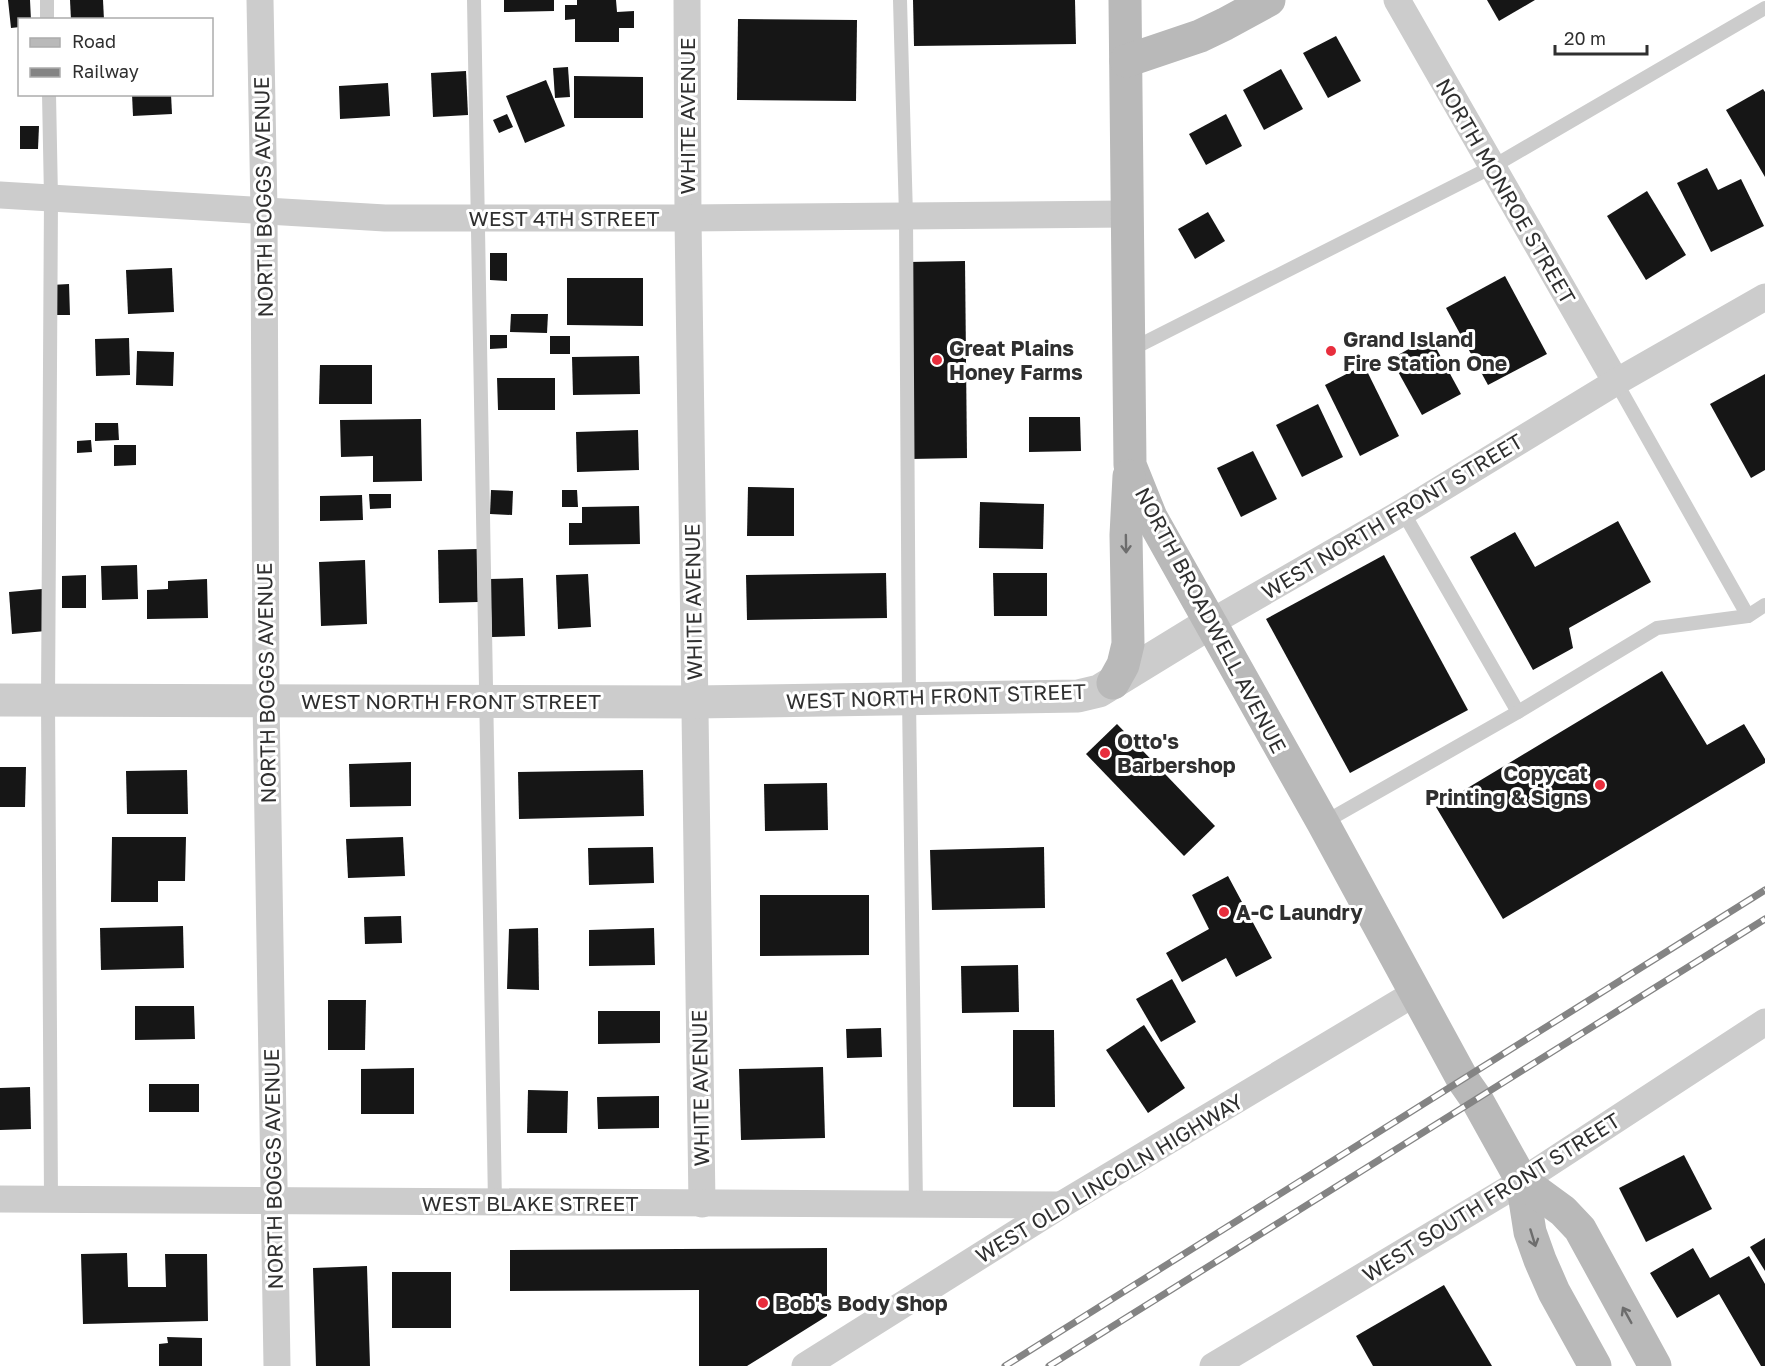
<svg xmlns="http://www.w3.org/2000/svg" width="1765" height="1366" viewBox="0 0 1765 1366" font-family="'Golos Text',sans-serif">
<rect width="100%" height="100%" fill="#fff"/>
<g fill="#161616">
<path d="M8 0H30L31 20H20V27L11 28Z"/>
<path d="M70 0H103L104 20H71Z"/>
<path d="M504 0H554V11L504 12Z"/>
<path d="M577 0H616L617 12 634 11V28H619V42H575V19L565 20V5H577Z"/>
<path d="M913 0H1075L1076 44 914 46Z"/>
<path d="M1487 0H1535L1499 21Z"/>
<path d="M738 19 857 20 856 101 737 100Z"/>
<path d="M1336 36 1361 81 1328 98 1303 53Z"/>
<path d="M568 67 570 97 555 98 553 68Z"/>
<path d="M1281 69 1303 109 1264 130 1243 90Z"/>
<path d="M466 71 468 115 433 117 431 73Z"/>
<path d="M574 76 643 77V118H574Z"/>
<path d="M546 80 565 126 525 143 506 96Z"/>
<path d="M388 83 390 116 340 119 339 86Z"/>
<path d="M1763 89 1765 92V177L1726 110Z"/>
<path d="M132 94H171L172 114 133 116Z"/>
<path d="M507 114 513 127 499 133 493 120Z"/>
<path d="M1226 114 1242 146 1206 165 1189 134Z"/>
<path d="M20 126H39L38 149H20Z"/>
<path d="M1707 168 1718 190 1741 179 1764 226 1711 252 1677 183Z"/>
<path d="M1647 191 1686 255 1646 280 1607 216Z"/>
<path d="M1208 212 1225 241 1195 259 1178 229Z"/>
<path d="M490 253H507V281L490 280Z"/>
<path d="M965 261 967 458 910 459 908 262Z"/>
<path d="M172 268 174 312 128 314 126 270Z"/>
<path d="M1505 276 1547 354 1488 385 1446 308Z"/>
<path d="M567 278H643V326L567 325Z"/>
<path d="M69 284 70 315H52L51 285Z"/>
<path d="M511 314H548L547 333 510 332Z"/>
<path d="M490 335H507V348L490 349Z"/>
<rect x="550" y="336" width="20" height="18"/>
<path d="M1430 337 1461 394 1422 415 1391 359Z"/>
<path d="M129 338 130 375 96 376 95 339Z"/>
<path d="M137 351 174 352 173 386 136 385Z"/>
<path d="M639 356 640 394 573 395 572 357Z"/>
<path d="M320 365H372V404H319Z"/>
<path d="M1364 365 1399 436 1360 456 1325 385Z"/>
<path d="M1765 374V470L1751 478 1710 404Z"/>
<path d="M497 378H555V410H498Z"/>
<path d="M1318 404 1343 457 1302 477 1276 425Z"/>
<path d="M1029 417H1080L1081 451 1029 452Z"/>
<path d="M421 419 422 481 373 482V456L341 457 340 420Z"/>
<path d="M95 423H118L119 440 95 441Z"/>
<path d="M638 430 639 470 577 472 576 432Z"/>
<path d="M91 440 92 452 77 453V441Z"/>
<path d="M114 445H136V465L114 466Z"/>
<path d="M1253 451 1277 499 1241 517 1217 468Z"/>
<path d="M748 487 794 488V536H747Z"/>
<path d="M491 490 513 491 512 515 490 514Z"/>
<path d="M562 490H577L578 507H562Z"/>
<path d="M369 494H391V508L370 509Z"/>
<path d="M362 495 363 520 320 521V496Z"/>
<path d="M980 502 1044 504 1043 549 979 548Z"/>
<path d="M639 506 640 544 569 545V523H582V507Z"/>
<path d="M1618 521 1651 582 1569 628 1573 648 1533 670 1470 557 1515 532 1535 567Z"/>
<path d="M477 549 478 602 439 603 438 550Z"/>
<path d="M1384 555 1468 710 1350 773 1266 619Z"/>
<path d="M365 560 367 624 321 626 319 562Z"/>
<path d="M137 565 138 599 102 600 101 566Z"/>
<path d="M886 573 887 618 747 620 746 575Z"/>
<path d="M993 573H1047V616H994Z"/>
<path d="M588 574 591 627 558 629 556 575Z"/>
<path d="M86 575V608H62V576Z"/>
<path d="M523 578 525 636 492 637 490 579Z"/>
<path d="M207 579 208 618 147 619V590L168 589V581Z"/>
<path d="M42 589 46 631 12 634 9 592Z"/>
<path d="M1662 671 1707 745 1744 724 1765 759V763L1503 919 1436 807Z"/>
<path d="M1117 724 1215 826 1184 856 1086 754Z"/>
<path d="M411 762V806L350 807 349 764Z"/>
<path d="M0 767H26L25 807H0Z"/>
<path d="M187 770 188 814H127L126 771Z"/>
<path d="M643 770 644 816 519 819 518 772Z"/>
<path d="M827 783 828 830 765 831 764 784Z"/>
<path d="M112 837H186L185 881H158V902H111Z"/>
<path d="M403 837 405 876 348 878 346 839Z"/>
<path d="M653 847 654 883 589 885 588 848Z"/>
<path d="M1044 847 1045 908 932 910 930 850Z"/>
<path d="M1228 876 1272 958 1236 977 1226 958 1182 982 1166 953 1209 929 1192 895Z"/>
<path d="M760 895H869V955L760 956Z"/>
<path d="M401 916 402 943 365 944 364 917Z"/>
<path d="M183 926 184 968 101 970 100 928Z"/>
<path d="M538 928 539 990 507 989 509 929Z"/>
<path d="M654 928 655 965 589 966V930Z"/>
<path d="M1018 965 1019 1012 962 1013 961 966Z"/>
<path d="M1172 979 1196 1022 1161 1042 1136 999Z"/>
<path d="M328 1000H366L365 1050H328Z"/>
<path d="M135 1006H194L195 1039 135 1040Z"/>
<path d="M598 1011H660V1043L598 1044Z"/>
<path d="M1144 1025 1185 1088 1148 1113 1106 1050Z"/>
<path d="M881 1028 882 1057 847 1058 846 1029Z"/>
<path d="M1013 1030H1054L1055 1107H1013Z"/>
<path d="M823 1067 825 1138 741 1140 739 1069Z"/>
<path d="M414 1068V1114H361V1069Z"/>
<rect x="149" y="1084" width="50" height="28"/>
<path d="M30 1087 31 1129 0 1130V1088Z"/>
<path d="M528 1090 568 1091 567 1133H527Z"/>
<path d="M659 1096V1128L598 1129 597 1097Z"/>
<path d="M1684 1155 1712 1209 1646 1242 1619 1188Z"/>
<path d="M1765 1238V1271L1750 1247Z"/>
<path d="M827 1248V1316L747 1366H699V1290L510 1291V1250Z"/>
<path d="M1693 1248 1710 1278 1749 1256 1765 1284V1366H1761L1719 1294 1677 1318 1650 1273Z"/>
<path d="M127 1253 128 1287H166L165 1254H207L208 1321 83 1324 81 1254Z"/>
<path d="M367 1266 370 1366H316L313 1268Z"/>
<rect x="392" y="1272" width="59" height="56"/>
<path d="M1444 1285 1492 1366H1373L1356 1336Z"/>
<path d="M167 1337 202 1338V1366H159V1344L168 1343Z"/>
</g>
<g fill="none" stroke-linecap="round" stroke-linejoin="round">
<g stroke="#ccc" stroke-width="14">
<path d="M47 0V20"/>
<path d="M474 0 495 1203"/>
<path d="M900 0 906 216 909 699 916 1205"/>
<path d="M49 94 51 198 48 701 51 1200"/>
<path d="M1130 350 1492 167 1765 8"/>
<path d="M1616 382 1748 616"/>
<path d="M1403 512 1518 712"/>
<path d="M1323 823 1518 712 1657 628 1748 616 1765 605"/>
</g>
<g stroke="#ccc" stroke-width="27">
<path d="M260 0 264 211 266 701 277 1366"/>
<path d="M687 0 688 218 702 1204"/>
<path d="M1397 0 1616 382"/>
<path d="M0 195 385 218H688L1128 214"/>
<path d="M1210 623 1403 512 1616 382 1765 297"/>
<path d="M0 1199 1061 1205"/>
<path d="M805 1366 1061 1205 1415 993"/>
<path d="M1213 1366 1522 1181 1765 1022"/>
</g>
<path stroke="#ccc" stroke-width="33" d="M0 700 694 702 1078 696 1099 691 1210 623"/>
<g stroke="#b9b9b9" stroke-width="33">
<path d="M1125 0 1130 465 1151 517 1323 823 1463 1080 1477 1100 1522 1181 1530 1232 1540 1260 1554 1292 1595 1366"/>
<path d="M1126 61 1200 36 1225 24 1269 0"/>
<path d="M1113 683 1123 665 1128 644 1126 535 1129 476"/>
<path d="M1522 1181 1563 1211 1580 1229 1655 1366"/>
</g>
<g stroke="#848484" stroke-width="7">
<g id="rail">
<path d="M1005 1366 1765 890"/>
<path d="M1049 1366 1765 919"/>
</g>
</g>
<use href="#rail" stroke="#fff" stroke-width="4.5" stroke-dasharray="14" stroke-linecap="butt"/>
</g>
<defs><path id="oneway-shaft" d="M-6 0H5M1.5-3L5.5 0L1.5 3" fill="none" stroke-width="1.6" stroke-linecap="round" stroke-linejoin="round" transform="scale(1.5)"/></defs>
<g stroke="#6d6d6d">
<use href="#oneway-shaft" transform="translate(1126 544) rotate(89)"/>
<use href="#oneway-shaft" transform="translate(1533 1238) rotate(73)"/>
<use href="#oneway-shaft" transform="translate(1627 1315) rotate(-119)"/>
</g>
<g fill="#e82e3d" stroke="#fff" stroke-width="2">
<circle cx="1331" cy="351" r="6"/>
<circle cx="937" cy="360" r="6"/>
<circle cx="1105" cy="753" r="6"/>
<circle cx="1600" cy="785" r="6"/>
<circle cx="1224" cy="912" r="6"/>
<circle cx="763" cy="1303" r="6"/>
</g>
<g text-anchor="middle" dominant-baseline="central" stroke-width="6" stroke-linejoin="round" paint-order="stroke">
<g font-size="21" fill="#2f2f2f" stroke="#fff">
<text transform="translate(687 116) rotate(-90)">WHITE AVENUE</text>
<text transform="translate(1506 191) rotate(60)">NORTH MONROE STREET</text>
<text transform="translate(263 197) rotate(-91)">NORTH BOGGS AVENUE</text>
<text x="564" y="218">WEST 4TH STREET</text>
<text transform="translate(1392 516) rotate(-31)">WEST NORTH FRONT STREET</text>
<text transform="translate(693 602) rotate(-91)">WHITE AVENUE</text>
<text transform="translate(1211 620) rotate(62)">NORTH BROADWELL AVENUE</text>
<text transform="translate(266 683) rotate(-91)">NORTH BOGGS AVENUE</text>
<text transform="translate(936 696) rotate(-2)">WEST NORTH FRONT STREET</text>
<text x="451" y="701">WEST NORTH FRONT STREET</text>
<text transform="translate(700 1088) rotate(-91)">WHITE AVENUE</text>
<text transform="translate(273 1169) rotate(-91)">NORTH BOGGS AVENUE</text>
<text transform="translate(1109 1178) rotate(-31)">WEST OLD LINCOLN HIGHWAY</text>
<text transform="translate(1491 1197) rotate(-32)">WEST SOUTH FRONT STREET</text>
<text x="530" y="1203">WEST BLAKE STREET</text>
</g>
<g font-size="21" font-weight="bold" fill="#2f2f2f" stroke="#fff" text-anchor="start">
<text x="1343" y="339">Grand Island<tspan x="1343" dy="24">Fire Station One</tspan></text>
<text x="949" y="348">Great Plains<tspan x="949" dy="24">Honey Farms</tspan></text>
<text x="1117" y="741">Otto's<tspan x="1117" dy="24">Barbershop</tspan></text>
<text x="1588" y="773" text-anchor="end">Copycat<tspan x="1588" dy="24">Printing &amp; Signs</tspan></text>
<text x="1236" y="912">A-C Laundry</text>
<text x="775" y="1303">Bob's Body Shop</text>
</g>
</g>
<rect x="18" y="18" width="195" height="78" fill="#ffffff" stroke="#acacac" stroke-width="1.5"/>
<rect x="30" y="38" width="30" height="9" fill="#b9b9b9" stroke="#acacac" stroke-width="1.5"/>
<text x="72" y="48" font-size="18" fill="#2f2f2f">Road</text>
<rect x="30" y="68" width="30" height="9" fill="#848484" stroke="#acacac" stroke-width="1.5"/>
<text x="72" y="78" font-size="18" fill="#2f2f2f">Railway</text>
<path d="M1555 45v9h92v-9" fill="none" stroke="#2f2f2f" stroke-width="3"/>
<text x="1564" y="45" font-size="18" fill="#2f2f2f" stroke="#ffffff" stroke-width="4.5" paint-order="stroke">20 m</text>
</svg>
